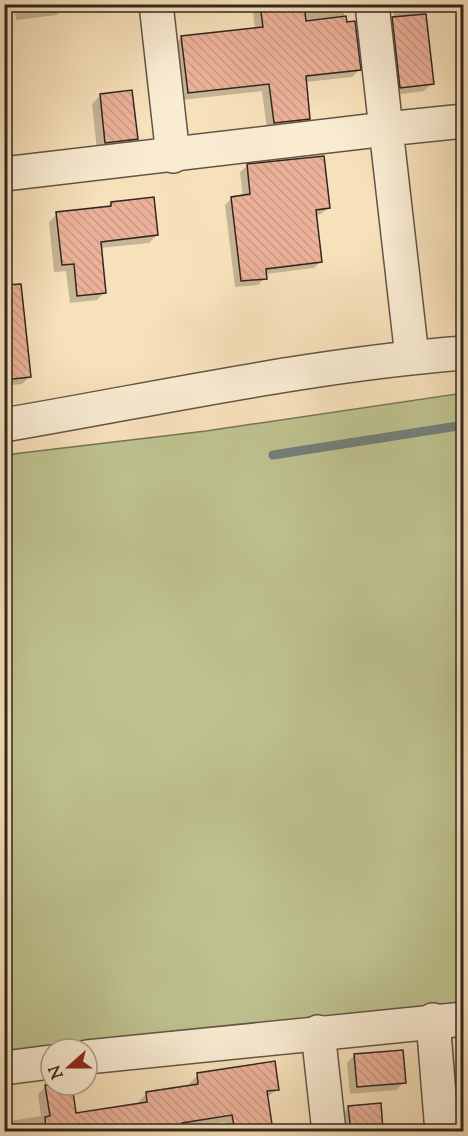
<svg xmlns="http://www.w3.org/2000/svg" width="468" height="1136" viewBox="0 0 468 1136" font-family="'Sorts Mill Goudy',serif">
<defs>
<pattern id="building-back-hatch" width="6" height="6" patternUnits="userSpaceOnUse" patternTransform="scale(1.5)"><rect width="6" height="6" fill="#ecb199"/><path d="M-1 5l2 2M0 0l6 6M5-1l2 2" fill="none" stroke="#cb9884"/></pattern>
</defs>
<rect width="100%" height="100%" fill="#f7e1bb"/>
<filter id="stains"><feTurbulence type="fractalNoise" baseFrequency=".00333" numOctaves="4"/><feColorMatrix values="0 0 0 0 .2 0 0 0 0 .09 0 0 0 0 .02 0 0 0 .5 -.17"/></filter>
<radialGradient id="worn" r=".72"><stop offset=".6" stop-color="#630" stop-opacity="0"/><stop offset="1" stop-color="#630" stop-opacity=".3"/></radialGradient>
<path fill="#bec28f" stroke="#787458" stroke-width="1.5" d="M463 393V1014L87 1049H51L5 1057V455L206 431Z"/>
<g fill="#0003">
<path d="M14 4H60V11L57 15 16 20Z"/>
<path d="M252 4H343L345 24 359 70 352 77 305 82 309 118 301 126 267 130 262 91 181 100 174 45 181 38 255 29Z"/>
<path d="M393 4H423L432 83 424 91 393 95 385 27 394 19Z"/>
<path d="M100 96 136 139 128 147 97 150 92 104Z"/>
<path d="M247 166 328 208 321 214 316 215 321 261 314 268 265 274V278L258 285 235 287 225 205 232 198 243 197 240 172Z"/>
<path d="M111 203 157 235 149 243 100 248 105 292 97 300 70 303 66 271 54 272 49 222 57 214 107 208Z"/>
<path d="M4 320 30 376 22 384 4 386Z"/>
<path d="M355 1055 404 1082 396 1090 350 1094 347 1063Z"/>
<path d="M198 1075 278 1089 267 1097 272 1132H226L225 1122 181 1129 182 1132H4V1122L41 1116 38 1094 46 1086 70 1085 74 1114 139 1105V1101L147 1093 190 1087V1083Z"/>
<path d="M379 1105 382 1132H340L339 1117 349 1107Z"/>
</g>
<g fill="none" stroke-linecap="round" stroke-linejoin="round">
<path stroke="#737f7c" stroke-width="9" d="M273 455 464 425"/>
</g>
<g fill="url(#building-back-hatch)" stroke="#312620" stroke-width="1.5">
<path d="M260 4H304L306 21 346 16 347 22 355 21 361 70 306 76 310 119 274 123 269 84 188 93 181 36 263 27Z"/>
<path d="M426 14 434 84 400 88 392 17Z"/>
<path d="M132 90 138 139 105 143 100 94Z"/>
<path d="M324 156 330 208 316 210 322 262 266 269 267 279 241 281 231 197 250 194 247 164Z"/>
<path d="M154 197 158 235 101 242 106 293 77 296 74 264 62 265 56 212 111 206V202Z"/>
<path d="M21 284 31 377 4 380V285Z"/>
<path d="M403 1050 406 1083 357 1087 354 1054Z"/>
<path d="M275 1061 279 1090 267 1091 273 1131H235L232 1115 182 1123 183 1131H46L45 1117 50 1116 45 1085H72L76 1113 147 1102 146 1092 198 1084 197 1073Z"/>
<path d="M381 1103 383 1131H351L348 1106Z"/>
</g>
<g fill="none" stroke-linecap="round" stroke-linejoin="round">
<g stroke="#625547" stroke-width="36">
<g id="minor">
<path d="M156 4 173 156"/>
<path d="M4 174 386 129 372 4"/>
<path d="M412 357 386 129 464 121"/>
<path d="M4 425C157 399 309 365 464 353"/>
<path d="M433 1020 442 1132"/>
<path d="M318 1032 329 1132"/>
<path d="M87 1057 464 1019"/>
<path d="M4 1068 51 1062"/>
</g>
</g>
<use href="#minor" stroke="#faecd3" stroke-width="33"/>
</g>
<rect width="468" height="1136" fill="none" stroke="#f7e1bb" stroke-width="24"/>
<rect x="6" y="6" width="456" height="1124" fill="none" stroke="#312620" stroke-width="3"/>
<rect x="12" y="12" width="444" height="1112" fill="none" stroke="#312620" stroke-width="1.5"/>
<g transform="translate(69 1067) rotate(249)"><circle r="28" fill="#faecd3" stroke="#aa9d8b" stroke-width="1.5"/>
<path d="M0-4.5L10 22L0 15L-10 22Z" fill="#8f2418"/>
<text y="-9" font-size="16" font-weight="bold" text-anchor="middle" fill="#312620">N</text>
</g>
<rect width="100%" height="100%" filter="url(#stains)"/>
<rect width="100%" height="100%" fill="url(#worn)"/>
</svg>
